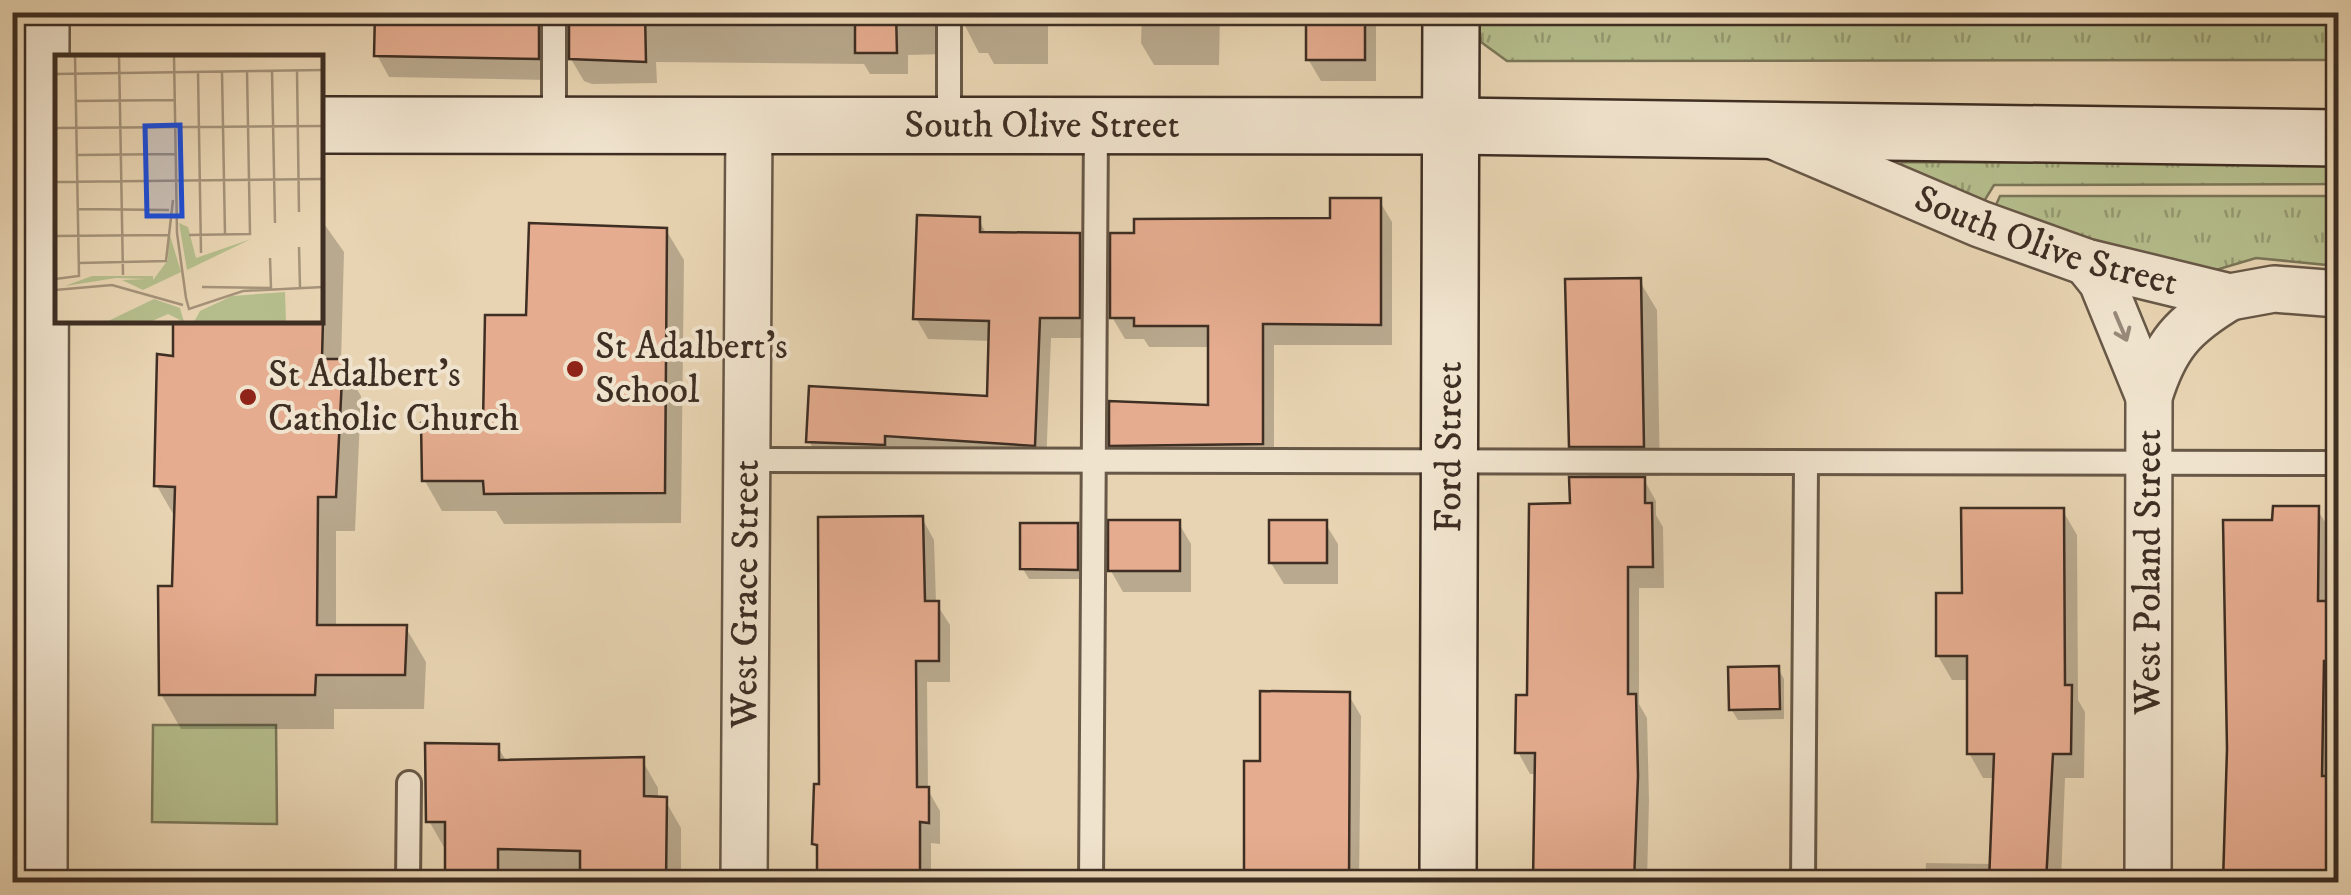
<svg xmlns="http://www.w3.org/2000/svg" width="2351" height="895" viewBox="0 0 2351 895" font-family="'IM FELL DW Pica',serif">
<defs>
<pattern id="grass-tufts" width="24" height="20" patternUnits="userSpaceOnUse" patternTransform="scale(2.5)"><rect width="24" height="20" fill="#b5bd8c"/><path d="M3 7l-1-3M5 7V3M7 7l1-3M15 17l-1-3M17 17v-4M19 17l1-3" fill="none" stroke="#959a72"/></pattern>
</defs>
<rect width="100%" height="100%" fill="#e8d4b2"/>
<filter id="stains"><feTurbulence type="fractalNoise" baseFrequency=".002" numOctaves="4"/><feColorMatrix values="0 0 0 0 .2 0 0 0 0 .09 0 0 0 0 .02 0 0 0 .5 -.17"/></filter>
<radialGradient id="worn" r=".72"><stop offset=".6" stop-color="#630" stop-opacity="0"/><stop offset="1" stop-color="#630" stop-opacity=".3"/></radialGradient>
<g fill="url(#grass-tufts)" stroke="#7a7658" stroke-width="2.5">
<path d="M1477 13H2338V60L1507 61 1481 42Z"/>
<path d="M1902 162 2338 163V184L1994 185 1983 203 1900 165Z"/>
<path d="M2000 196H2338V266L2256 258 2216 270 2104 245 1995 207Z"/>
</g>
<path fill="#b5bd8c" stroke="#7a7658" stroke-width="2.5" d="M153 725H276L277 824 152 822Z"/>
<g fill="#0003">
<path d="M378 12H1048V64H994L988 53H979L961 18 947 27 945 54 908 55V74H870L864 64 656 62 657 83 592 84 584 81 571 59 570 20 566 17 550 33V80L389 77 377 55Z"/>
<path d="M1142 12H1220L1219 65H1154L1141 43Z"/>
<path d="M1308 12H1376V81H1321L1308 59Z"/>
<path d="M1379 200 1392 222V345H1274V465L1124 467 1111 445 1210 407V347H1149L1144 339H1125L1112 317Z"/>
<path d="M320 218 344 252 341 362 361 396 355 531H336V628H406L426 662 424 709H334V729H181L161 694 174 589 176 519 157 486 176 358 175 320H320Z"/>
<path d="M979 220 987 235 1079 236 1091 256 1090 338H1051L1046 466 821 462 809 441 990 399 991 341 928 339 916 318Z"/>
<path d="M666 230 684 260 681 523 504 524 496 511H442L425 481 486 425 529 318Z"/>
<path d="M1639 280 1657 310 1660 476H1642L1656 501V515L1663 527 1664 588H1639V704L1647 718 1649 800 1647 882H1535L1537 774H1530L1518 752 1572 506 1590 479 1571 446Z"/>
<path d="M2317 509 2330 530V603L2338 619 2333 779H2338V882H2227L2230 749 2275 522Z"/>
<path d="M2063 511 2077 535 2078 700 2085 712 2084 778H2065L2061 882H1925L1926 863 1992 864 1995 778H1983L1969 753 1970 680H1952L1938 656 1964 595Z"/>
<path d="M922 518 934 540 936 603 950 625V682H927L928 790 940 811V844L931 843V882H820V854L814 844 821 786Z"/>
<path d="M1178 522 1191 544V592H1123L1111 571Z"/>
<path d="M1325 523 1338 544V584H1284L1271 563Z"/>
<path d="M1077 526 1083 536V579H1029L1023 569Z"/>
<path d="M1778 668 1784 679V719L1738 720 1731 709Z"/>
<path d="M1348 694 1361 716 1359 882H1244L1247 763H1262Z"/>
<path d="M497 746 507 762 642 760 658 788V800H665L681 828V882L513 877V882H449L445 849 429 821Z"/>
<path d="M261 881 262 882H164Z"/>
</g>
<g fill="#e5ac8f" stroke="#3e2e23" stroke-width="2.5">
<path d="M375 12H539V59L374 56Z"/>
<path d="M569 12H645L646 62 569 59Z"/>
<path d="M855 12H896L897 53H855Z"/>
<rect x="1306" y="12" width="59" height="48"/>
<path d="M1330 198H1381V325L1263 324V444L1109 446V401L1208 405V326H1134V318H1110V233H1134V219L1330 218Z"/>
<path d="M917 215 980 217V232L1080 233V318H1040L1035 446 885 436V445L806 442 809 386 987 396 989 321 913 319Z"/>
<path d="M529 223 667 228 665 493 484 494 483 481H422L421 423H483L485 315H526Z"/>
<path d="M1641 278 1644 447H1569L1565 279Z"/>
<path d="M173 320H323L322 359H343L336 497H318L317 625H407L405 675H316L315 695H159L158 586H172L175 487 154 486 157 354 173 356Z"/>
<path d="M1569 477H1645V503H1652L1653 567H1628V694H1636L1638 776 1634 882H1533L1535 753H1515L1516 695H1527L1529 504 1570 503Z"/>
<path d="M2273 506H2319L2318 601H2331V661H2324L2322 776H2335L2330 882H2223L2227 749 2223 520H2272Z"/>
<path d="M1961 508H2064L2065 685H2072L2071 754H2053L2046 882H1989L1994 754H1967V656H1936V593H1962Z"/>
<path d="M923 516 925 601H939V661H916L917 787H929V823L920 822V882H817V845L812 844 814 784H819L818 517Z"/>
<rect x="1108" y="520" width="72" height="51"/>
<rect x="1269" y="520" width="58" height="43"/>
<path d="M1020 523H1078V570L1020 569Z"/>
<path d="M1779 666 1780 709 1729 710 1728 667Z"/>
<path d="M1260 691 1350 692 1349 882H1244V761H1260Z"/>
<path d="M425 743 499 744V760L644 757V796L667 797 666 882H580V851L498 849V882L445 881V822H426Z"/>
</g>
<g fill="none" stroke-linecap="round" stroke-linejoin="round">
<g stroke="#685847" stroke-width="28">
<g id="lane">
<path d="M554 12V123"/>
<path d="M949 12V124"/>
<path d="M747 460 2338 463"/>
<path d="M408 882 409 783"/>
<path d="M1091 882 1096 126"/>
<path d="M1803 882 1806 464"/>
</g>
</g>
<g stroke="#685847" stroke-width="50">
<g id="street">
<path id="s1" d="M1769 134 1980 224 2086 262 2230 297 2274 289 2338 294"/>
<path d="M2086 262 2102 282 2149 397"/>
<path d="M44 882 46 12"/>
<path id="s2" d="M744 882 749 125"/>
<path id="s3" d="M2148 882 2149 397C2165 345 2183 325 2230 297"/>
</g>
</g>
<g stroke="#3e2e23" stroke-width="60">
<g id="secondary">
<path id="s4" d="M320 125 1451 126 2338 138"/>
<path d="M12 127H58"/>
<path id="s5" d="M1448 882 1451 12"/>
</g>
</g>
<use href="#lane" stroke="#f0e3cd" stroke-width="22"/>
<use href="#street" stroke="#f0e3cd" stroke-width="45"/>
<use href="#secondary" stroke="#f0e3cd" stroke-width="55"/>
</g>
<defs><path id="oneway-shaft" d="M-6 0H5M1.5-3L5.5 0L1.5 3" fill="none" stroke-width="1.6" stroke-linecap="round" stroke-linejoin="round" transform="scale(2.5)"/></defs>
<use stroke="#978878" href="#oneway-shaft" transform="translate(2121 327) rotate(67)"/>
<g fill="#8f2418" stroke="#f0e3cd" stroke-width="4">
<circle cx="575" cy="369" r="10"/>
<circle cx="248" cy="397" r="10"/>
</g>
<g text-anchor="middle" dominant-baseline="central" stroke-width="8" stroke-linejoin="round" paint-order="stroke">
<g font-size="38" fill="#3e2e23" stroke="#f0e3cd">
<text stroke="none"><textPath href="#s4" startOffset="722">South Olive Street</textPath></text>
<text stroke="none"><textPath href="#s1" startOffset="298">South Olive Street</textPath></text>
<text stroke="none"><textPath href="#s5" startOffset="435">Ford Street</textPath></text>
<text stroke="none"><textPath href="#s3" startOffset="310">West Poland Street</textPath></text>
<text stroke="none"><textPath href="#s2" startOffset="288">West Grace Street</textPath></text>
</g>
<g font-size="38" fill="#3e2e23" stroke="#f0e3cd" text-anchor="start">
<text x="595" y="347">St Adalbert's<tspan x="595" dy="44">School</tspan></text>
<text x="268" y="375">St Adalbert's<tspan x="268" dy="44">Catholic Church</tspan></text>
</g>
</g>
<g transform="translate(55 55)">
<rect width="268" height="268" fill="#e8d4b2"/>
<path d="M124 168 133 172 141 203 196 184 132 215ZM114 177 126 217 88 235 67 225 92 224 61 223 10 231 37 221H98V225L113 205ZM230 237 231 267H139L145 256 177 241ZM99 244 125 253 129 267 113 259 95 267H51Z" fill="#b5bd8c"/>
<path fill="none" stroke="#a49279" stroke-width="2.5" d="M64 0 68 220M119 0 122 178 131 243M217 16 220 168M242 16 244 157M143 17 146 198M167 17 170 180M0 19 268 15M21 46 120 45M0 73 268 71M22 100 121 99M0 127 268 124M23 154 114 155M134 180 195 179 192 16M0 181 113 180M244 192 245 232M24 208 111 206 118 145M0 224 24 221 20 0M147 232 216 233 215 203M0 235 57 230 128 250M131 243 134 254 188 236 268 232"/>
<path fill="#1d4ed8" fill-opacity="0.15" stroke="#1d4ed8" stroke-width="5" d="M125 70 127 161H92L90 71Z"/>
<rect width="268" height="268" fill="none" stroke="#3e2e23" stroke-width="5"/>
</g>
<rect width="2351" height="895" fill="none" stroke="#e8d4b2" stroke-width="50"/>
<rect x="15" y="15" width="2321" height="865" fill="none" stroke="#3e2e23" stroke-width="5"/>
<rect x="25" y="25" width="2301" height="845" fill="none" stroke="#3e2e23" stroke-width="2.5"/>
<rect width="100%" height="100%" filter="url(#stains)"/>
<rect width="100%" height="100%" fill="url(#worn)"/>
</svg>
